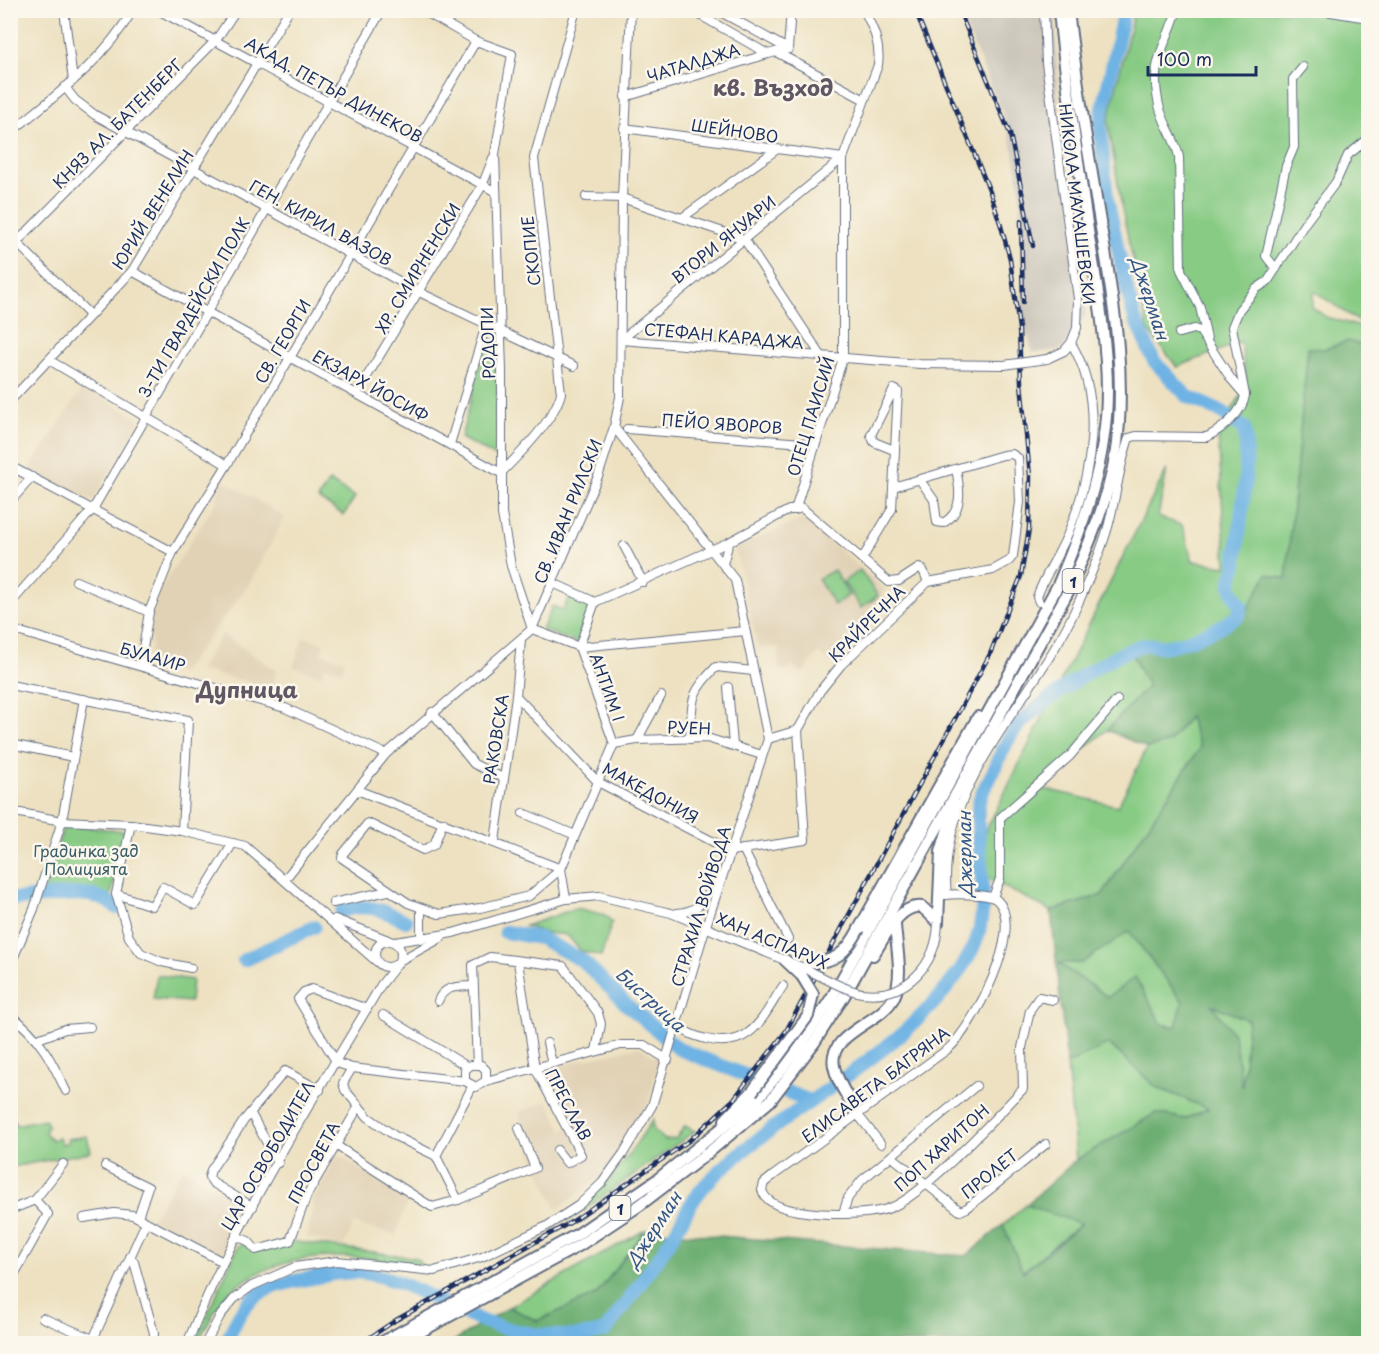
<svg xmlns="http://www.w3.org/2000/svg" width="1379" height="1354" viewBox="0 0 1379 1354" font-family="'Playpen Sans',sans-serif">
<rect width="100%" height="100%" fill="#fbf7ec"/>
<filter id="ink" filterUnits="userSpaceOnUse"><feTurbulence type="fractalNoise" baseFrequency=".0167" numOctaves="2"/><feDisplacementMap in="SourceGraphic" scale="12" xChannelSelector="R" yChannelSelector="G"/><feConvolveMatrix kernelMatrix="1 2 1 2 8 2 1 2 1" color-interpolation-filters="sRGB"/></filter>
<filter id="wash" filterUnits="userSpaceOnUse"><feTurbulence type="fractalNoise" baseFrequency=".008" numOctaves="4" result="noise"/><feDisplacementMap in="SourceGraphic" scale="24" xChannelSelector="R" yChannelSelector="G"/><feGaussianBlur stdDeviation="1.35" result="paint"/><feColorMatrix in="noise" values="0 0 0 0 0 0 0 0 0 0 0 0 0 0 0 0 0 1.4 0 .05"/><feComposite in="paint" operator="in"/></filter>
<g filter="url(#wash)">
<rect width="100%" height="100%" fill="#ede1c1"/>
<g fill="#e1d2b6">
<path d="M84 386 140 420 93 501 28 471Z"/>
<path d="M221 479 285 517 248 586 181 673 150 663 152 615 159 591 216 502Z"/>
<path d="M803 519 886 589 831 663 818 653 803 673 791 665 787 670 779 669V647L758 648 735 548Z"/>
<path d="M222 634 277 671 272 688 199 670Z"/>
<path d="M303 637 324 643 321 653 345 661 342 671 325 666 321 675 293 667Z"/>
<path d="M639 1047 659 1059 648 1105 606 1172 557 1210 524 1136 519 1112 548 1101 562 1131 572 1124 556 1066Z"/>
<path d="M338 1155 408 1199 396 1235 354 1224 343 1247 307 1237 314 1199Z"/>
<path d="M183 1168 246 1206 220 1256 151 1221Z"/>
</g>
<path fill="#c9c3b8" d="M959 11H1055L1059 115 1086 314 1063 349 1033 353 1023 319 1020 191 1014 152 1004 117Z"/>
<g fill="#87cb84" stroke="#517d71" stroke-width="1.5">
<path d="M1134 11H1368V328L1314 291 1312 307 1326 317 1368 329V347L1348 341 1325 349 1308 348 1286 579 1267 574 1242 620 1194 642 1127 645 1148 686 1107 730 1036 787 1118 806 1147 748 1169 742 1189 717 1200 748 1102 895 1051 911 967 868 1167 469 1158 517 1182 525 1193 561 1226 566 1218 433 1246 387 1241 342 1177 367 1148 330 1122 209 1108 122Z"/>
<path d="M486 340H496L500 459 461 438Z"/>
<path d="M329 481 355 497 344 515 318 499Z"/>
<path d="M834 570 849 595 834 605 818 579Z"/>
<path d="M860 570 878 596 861 608 843 582Z"/>
<path d="M571 594 594 604 578 643 542 630 552 606 563 610Z"/>
<path d="M64 825 126 831 110 899 81 889 42 896Z"/>
<path d="M577 908 605 915 612 922 601 956 581 951 567 935 546 933 525 926Z"/>
<path d="M1129 930 1183 1002 1176 1027 1162 1024 1135 977 1108 997 1057 962 1082 963Z"/>
<path d="M157 975 192 980 190 1002 153 999Z"/>
<path d="M1211 1004 1249 1020 1242 1090Z"/>
<path d="M1109 1044 1156 1087 1209 1109 1185 1119 1156 1113 1076 1160 1067 1064Z"/>
<path d="M10 1109 15 1125 45 1119 48 1125 45 1133 52 1140 58 1137 62 1144 69 1142 67 1139 87 1136 91 1152 11 1167Z"/>
<path d="M653 1119V1129L665 1140 676 1139 685 1126 695 1131 568 1221 566 1218C603 1194 629 1155 653 1119Z"/>
<path d="M1026 1205 1081 1223 1022 1272 1003 1225Z"/>
<path d="M645 1230 596 1295 537 1321 509 1307Z"/>
<path d="M290 1241 417 1258 422 1266C357 1254 280 1246 227 1294 212 1307 208 1332 194 1344L238 1246 241 1244 256 1250Z"/>
</g>
<path fill="#6daf72" stroke="#446f68" stroke-width="1.5" fill-rule="evenodd" d="M1348 341 1368 347V1343H451L509 1307 537 1321 596 1295 645 1230 966 1256 1003 1225 1023 1272 1081 1224 1026 1205 1076 1160 1156 1113 1185 1119 1208 1109 1156 1087 1109 1044 1067 1064 1051 911 1102 895 1200 748 1189 717 1169 742 1147 748 1107 730 1148 686 1127 645 1194 642 1242 620 1267 574 1286 579 1308 348 1325 349ZM1129 931 1183 1002 1176 1027 1162 1024 1135 977 1108 997 1058 963H1082ZM1212 1005 1248 1020 1242 1087 1234 1035Z"/>
<g fill="none" stroke-linecap="round" stroke-linejoin="round">
<g stroke="#6eb3e4" stroke-width="14">
<path d="M10 899C45 901 89 882 117 908"/>
<path d="M342 911C366 902 383 910 406 921"/>
<path d="M505 932 540 938 583 961 627 1005 679 1049 810 1101"/>
<path d="M244 960 314 927"/>
<path d="M226 1344C243 1301 254 1288 301 1280 320 1277 346 1270 365 1273 403 1279 435 1301 470 1316 507 1333 567 1343 605 1331 628 1301 650 1271 671 1239 684 1218 692 1197 711 1179 789 1103 921 1048 972 950 993 911 976 853 978 808 979 793 990 780 996 766 1003 750 1009 734 1022 722 1048 697 1109 655 1143 645 1151 643 1160 648 1168 646 1192 641 1219 629 1239 615L1241 605C1236 599 1232 593 1231 585 1230 577 1236 570 1236 563 1239 519 1251 472 1244 428L1223 413 1187 396 1154 361 1135 319 1127 290 1107 198 1100 124 1124 10"/>
</g>
</g>
</g>
<g filter="url(#ink)">
<g fill="none" stroke-linecap="round" stroke-linejoin="round">
<path stroke="#c3bdad" stroke-width="8" stroke-dasharray="8 4" stroke-linecap="butt" d="M1043 604 1063 614"/>
<g stroke="#646d81" stroke-width="10">
<g id="minor">
<path d="M64 10 73 81"/>
<path d="M158 10 496 192"/>
<path d="M422 10 476 41 512 54 495 154 502 370V514L511 566 532 629 579 647 745 631"/>
<path d="M691 10 768 54 788 49"/>
<path d="M717 10 788 49"/>
<path d="M864 10C873 28 881 44 878 65L843 158V358L795 510 802 508 889 582 899 581 919 568 923 570 928 582"/>
<path d="M1177 10C1165 49 1149 61 1159 105 1163 124 1175 137 1179 157L1181 270 1200 307 1207 339"/>
<path d="M1325 11 1368 18"/>
<path d="M788 49 791 10"/>
<path d="M776 52 863 99"/>
<path d="M65 87 75 100 95 115 419 292 574 366"/>
<path d="M625 97 768 54"/>
<path d="M624 128 843 158"/>
<path d="M10 133C58 93 100 65 133 10"/>
<path d="M586 197 622 198 744 239 822 357"/>
<path d="M682 218 776 150"/>
<path d="M10 236 90 315"/>
<path d="M10 249 216 40 236 10"/>
<path d="M1276 269 1266 256 1286 166 1294 147 1293 79 1303 67"/>
<path d="M132 271 501 473C520 454 555 419 561 393L534 158 576 10"/>
<path d="M1179 333 1194 329 1200 331 1231 379 1243 393"/>
<path d="M621 340 920 364 1004 365"/>
<path d="M621 340 843 158"/>
<path d="M1047 359 1064 351 1071 343"/>
<path d="M49 360 227 465"/>
<path d="M357 393 482 186 493 158"/>
<path d="M10 401 132 271 289 10"/>
<path d="M627 429 815 444"/>
<path d="M450 444 486 325"/>
<path d="M10 466 173 552"/>
<path d="M920 480 934 500 937 522 943 523C964 512 960 488 956 469"/>
<path d="M10 502 32 477"/>
<path d="M624 546 643 582"/>
<path d="M862 559 892 509 898 391 894 389 871 435 874 442 894 450"/>
<path d="M723 564 729 542"/>
<path d="M76 581 149 612"/>
<path d="M553 583 595 602 729 542 789 510H795"/>
<path d="M1039 602 1037 597C1045 574 1060 554 1069 531 1092 473 1105 399 1071 343L1077 328 1078 299 1046 63 1044 10"/>
<path d="M10 604 93 509 382 10"/>
<path d="M10 629 285 708 386 754"/>
<path d="M579 647 595 602"/>
<path d="M140 666 149 612 173 552 227 465 476 41"/>
<path d="M10 685 188 720 182 831"/>
<path d="M728 687 733 745"/>
<path d="M516 696 598 782 731 851 805 840 798 730"/>
<path d="M432 712 474 764 503 778"/>
<path d="M690 739C693 700 688 695 716 667L753 671"/>
<path d="M768 739 798 730 820 691 841 665 928 582 993 570 1009 561 1013 556 1020 502 1018 458 1012 454 1003 455 893 487"/>
<path d="M637 740 661 696"/>
<path d="M10 744 73 757"/>
<path d="M614 744 637 740 707 738 762 755"/>
<path d="M357 790 561 869"/>
<path d="M10 811 62 821 131 824 182 831 245 846 376 961"/>
<path d="M523 813 575 835"/>
<path d="M443 822 434 845 423 850 368 823 343 854 342 858 408 903 439 914 480 908 529 896 561 869 614 744 579 647"/>
<path d="M131 824 116 894 129 937 141 953 162 962 191 968"/>
<path d="M495 841 516 696 521 640"/>
<path d="M743 849 788 939"/>
<path d="M561 869 566 899"/>
<path d="M285 879 386 754 532 629 599 474 614 427 620 397 622 198 631 10"/>
<path d="M116 894 152 906 163 887 195 905 233 843"/>
<path d="M942 895C953 894 989 893 997 900 1027 928 972 1029 948 1049L774 1175 764 1183 762 1190C766 1204 785 1209 799 1211 822 1215 868 1216 890 1208 924 1195 996 1117 1023 1089L1022 1048 1030 1010 1039 997 1053 1000"/>
<path d="M947 895C935 786 1035 700 1076 608 1088 582 1100 555 1108 527 1116 498 1119 467 1129 438L1136 436 1207 437C1222 429 1243 413 1245 395L1232 327 1239 310 1256 289 1268 281 1305 223 1336 182 1348 155 1368 139"/>
<path d="M993 897 1000 879V818L1070 756 1117 700"/>
<path d="M333 903 388 891"/>
<path d="M677 913C701 912 707 896 719 877"/>
<path d="M335 919 388 940"/>
<path d="M421 939V909"/>
<circle cx="388" cy="954" r="13"/>
<path d="M395 942 453 933 566 899 599 896 671 913 806 969"/>
<path d="M399 961 441 938"/>
<path d="M518 962 535 1068 581 1155 567 1163 557 1150"/>
<path d="M10 966 34 909 62 821 84 699"/>
<path d="M438 1001C444 985 458 987 473 986"/>
<path d="M367 1009 312 989 304 992 298 999 337 1063 352 1068 465 1081"/>
<path d="M10 1014C40 1038 50 1057 66 1091"/>
<path d="M383 1015 468 1067"/>
<path d="M678 1025C685 1033 696 1036 706 1039 751 1050 762 1018 783 986"/>
<path d="M38 1039 65 1029 90 1027"/>
<path d="M547 1043 552 1063"/>
<path d="M477 1064 473 965 490 957 563 966 598 1013 601 1024 596 1051"/>
<path d="M352 1068 343 1083 345 1090 368 1117 395 1136 436 1156 458 1200"/>
<path d="M486 1081V1070L481 1065H471L465 1070V1081L476 1087 486 1081 621 1045H644L668 1060"/>
<path d="M10 1109 14 1125"/>
<path d="M251 1114 278 1163"/>
<path d="M858 1115 881 1144"/>
<path d="M337 1146 432 1207 458 1200 535 1168 519 1128"/>
<path d="M436 1156 472 1087"/>
<path d="M891 1156 960 1211 967 1208 1046 1144"/>
<path d="M105 1166 148 1187 138 1217"/>
<path d="M35 1200 63 1164"/>
<path d="M253 1207 213 1183 209 1177 211 1170 245 1119 285 1071 320 1090"/>
<path d="M10 1210 35 1200 48 1214 10 1282"/>
<path d="M843 1213 848 1198 862 1180 976 1086"/>
<path d="M84 1218 114 1213 133 1215 223 1262"/>
<path d="M236 1236 248 1241 256 1250 290 1241 307 1195 359 1106"/>
<path d="M130 1257 134 1262 154 1333 153 1344"/>
<path d="M43 1318 105 1344"/>
<path d="M91 1344 146 1222"/>
<path d="M187 1344C236 1219 313 1100 381 985L398 963"/>
<path d="M205 1344 220 1316 234 1299 252 1286 295 1267 337 1261 434 1271 482 1257 547 1226 579 1205 602 1183 623 1154 652 1106 706 926 768 739 735 580 614 427"/>
</g>
</g>
<g stroke="#646d81" stroke-width="14">
<g id="major">
<path d="M938 922 941 852 955 805"/>
<path d="M859 929 978 717"/>
<path d="M873 955C885 938 898 904 922 907L938 922"/>
<path d="M785 960 802 976"/>
<path d="M858 1115C850 1100 837 1083 834 1066 827 1033 881 1024 894 997 904 976 896 946 895 924"/>
<path d="M725 1120 752 1092"/>
<path d="M379 1344 578 1234 658 1179 756 1101 801 1045 832 997 1058 585C1085 522 1107 460 1107 391 1107 340 1097 287 1089 237 1078 161 1066 87 1059 10"/>
<path d="M398 1344 580 1245 640 1205 708 1153 770 1101 814 1043 844 996 1069 590C1088 546 1107 504 1115 457 1128 379 1113 299 1100 222 1088 151 1076 81 1068 10"/>
</g>
</g>
<use href="#minor" stroke="#fff" stroke-width="8"/>
<use href="#major" stroke="#fff" stroke-width="10"/>
<g stroke="#1b2f5e" stroke-width="4.5">
<g id="rail">
<path d="M959 10 1010 134 1033 246"/>
<path d="M1021 221 1023 302"/>
<path d="M360 1344 396 1320 573 1221 690 1140 733 1100 786 1031 990 654 1021 576 1029 529 1030 476 1021 383 1019 329 1010 259 1001 226 990 192 915 10"/>
</g>
</g>
<use href="#rail" stroke="#fbf7ec" stroke-width="2" stroke-dasharray="7" stroke-linecap="butt"/>
<g stroke="#646d81" stroke-width="10" stroke-linecap="butt">
<g id="minor-bridge">
<path d="M1004 365 1047 359"/>
<path d="M806 969C823 977 844 990 862 993 907 999 937 964 938 922"/>
</g>
</g>
<g stroke="#646d81" stroke-width="14" stroke-linecap="butt">
<g id="major-bridge">
<path d="M808 962C835 964 847 952 859 929"/>
<path d="M752 1092 808 1016 813 994 802 976"/>
</g>
</g>
<use href="#minor-bridge" stroke="#fff" stroke-width="8"/>
<use href="#major-bridge" stroke="#fff" stroke-width="10"/>
</g>
</g>
<g text-anchor="middle" dominant-baseline="central" stroke-width="5" stroke-linejoin="round" paint-order="stroke">
<g fill="#fbf7ec" stroke="#5e6b89" stroke-width="1.5">
<rect x="1062.5" y="569" width="21" height="24" rx="4.5"/>
<rect x="609.5" y="1196" width="21" height="24" rx="4.5"/>
</g>
<g font-size="15" font-weight="bold" fill="#1b2f5e">
<text x="1073" y="581">1</text>
<text x="620" y="1208">1</text>
</g>
<g font-size="16" fill="#1b2f5e" stroke="#fbf7ec">
<text transform="translate(693 62) rotate(-17)">ЧАТАЛДЖА</text>
<text transform="translate(334 89) rotate(29)">АКАД. ПЕТЪР ДИНЕКОВ</text>
<text transform="translate(117 123) rotate(-45)">КНЯЗ АЛ. БАТЕНБЕРГ</text>
<text transform="translate(735 130) rotate(8)">ШЕЙНОВО</text>
<text transform="translate(1078 204) rotate(83)">НИКОЛА МАЛАШЕВСКИ</text>
<text transform="translate(152 209) rotate(-58)">ЮРИЙ ВЕНЕЛИН</text>
<text transform="translate(321 222) rotate(29)">ГЕН. КИРИЛ ВАЗОВ</text>
<text transform="translate(723 239) rotate(-39)">ВТОРИ ЯНУАРИ</text>
<text transform="translate(530 251) rotate(-96)">СКОПИЕ</text>
<text transform="translate(417 268) rotate(-59)">ХР. СМИРНЕНСКИ</text>
<text transform="translate(193 307) rotate(-60)">3-ТИ ГВАРДЕЙСКИ ПОЛК</text>
<text transform="translate(724 335) rotate(5)">СТЕФАН КАРАДЖА</text>
<text transform="translate(282 341) rotate(-60)">СВ. ГЕОРГИ</text>
<text transform="translate(487 343) rotate(-92)">РОДОПИ</text>
<text transform="translate(371 385) rotate(29)">ЕКЗАРХ ЙОСИФ</text>
<text transform="translate(810 416) rotate(-73)">ОТЕЦ ПАИСИЙ</text>
<text transform="translate(722 423) rotate(4)">ПЕЙО ЯВОРОВ</text>
<text transform="translate(567 511) rotate(-68)">СВ. ИВАН РИЛСКИ</text>
<text transform="translate(866 623) rotate(-45)">КРАЙРЕЧНА</text>
<text transform="translate(153 656) rotate(16)">БУЛАИР</text>
<text transform="translate(608 687) rotate(70)">АНТИМ I</text>
<text transform="translate(689 727) rotate(2)">РУЕН</text>
<text transform="translate(495 739) rotate(-81)">РАКОВСКА</text>
<text transform="translate(651 792) rotate(29)">МАКЕДОНИЯ</text>
<text transform="translate(700 906) rotate(-73)">СТРАХИЛ ВОЙВОДА</text>
<text transform="translate(773 940) rotate(23)">ХАН АСПАРУХ</text>
<text transform="translate(875 1084) rotate(-37)">ЕЛИСАВЕТА БАГРЯНА</text>
<text transform="translate(569 1104) rotate(62)">ПРЕСЛАВ</text>
<text transform="translate(941 1147) rotate(-42)">ПОП ХАРИТОН</text>
<text transform="translate(267 1155) rotate(-60)">ЦАР ОСВОБОДИТЕЛ</text>
<text transform="translate(313 1162) rotate(-62)">ПРОСВЕТА</text>
<text transform="translate(989 1173) rotate(-39)">ПРОЛЕТ</text>
</g>
<g font-size="16" fill="#3b5e69" stroke="#fbf7ec">
<text x="86" y="850">Градинка зад<tspan x="86" dy="18">Полицията</tspan></text>
</g>
<g font-size="18" font-style="italic" fill="#345786" stroke="#fbf7ec">
<text transform="translate(1151 298) rotate(72)">Джерман</text>
<text transform="translate(964 854) rotate(-91)">Джерман</text>
<text transform="translate(651 999) rotate(42)">Бистрица</text>
<text transform="translate(653 1229) rotate(-57)">Джерман</text>
</g>
<g font-size="22" font-weight="bold" fill="#615764" stroke="#fbf7ec">
<text x="773" y="86">кв. Възход</text>
<text x="247" y="688">Дупница</text>
</g>
</g>
<rect width="1379" height="1354" fill="none" stroke="#fbf7ec" stroke-width="36"/>
<path d="M1148 66v9h108v-9" fill="none" stroke="#1b2f5e" stroke-width="3"/>
<text x="1157" y="66" font-size="18" fill="#1b2f5e" stroke="#fbf7ec" stroke-width="4.5" paint-order="stroke">100 m</text>
</svg>
